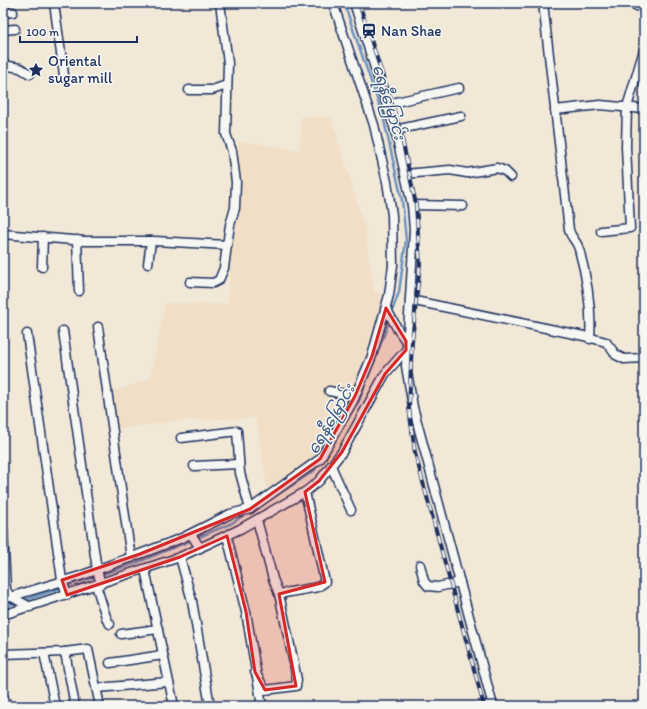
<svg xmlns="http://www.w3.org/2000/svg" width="647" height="709" viewBox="0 0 647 709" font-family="Itim,'Noto Sans Myanmar',sans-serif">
<rect width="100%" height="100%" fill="#f2e8d8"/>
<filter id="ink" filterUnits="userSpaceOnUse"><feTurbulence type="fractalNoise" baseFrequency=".025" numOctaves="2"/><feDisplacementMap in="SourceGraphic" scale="8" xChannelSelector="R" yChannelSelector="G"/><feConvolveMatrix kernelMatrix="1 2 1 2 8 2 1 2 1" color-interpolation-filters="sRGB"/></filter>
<g filter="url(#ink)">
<path fill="#f0dfc6" d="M301 117H331L364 224 374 292 381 294 378 344 358 395 342 451 305 477 267 488 256 418 185 420 116 429 109 392 150 379 165 303 228 304 231 206 238 141 300 150Z"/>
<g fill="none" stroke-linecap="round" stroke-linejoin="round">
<g stroke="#6b93bf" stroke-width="2.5">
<path d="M344 3 383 116 402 200 406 240 399 292 391 314"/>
<path d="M347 419 359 401 390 319"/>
<path d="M271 499 314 471 319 464"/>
<path d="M197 538 232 523 249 512"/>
<path d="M22 601 136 563 192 540"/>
<path d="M3 607 17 602"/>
</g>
<g stroke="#1b2f5e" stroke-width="11">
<g id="minor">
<path d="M54 3 64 75"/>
<path d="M354 3 395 130 412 205 414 230 406 366 413 407 493 706"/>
<path d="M543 3 569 230C571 238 577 241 579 249 587 278 592 309 590 339"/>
<path d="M630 3 644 9"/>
<path d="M3 13 13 12"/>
<path d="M3 30 15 29"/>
<path d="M3 65 20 68 30 74"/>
<path d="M189 90H212L227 85"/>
<path d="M387 104 459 88"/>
<path d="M555 110 600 105 644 109"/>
<path d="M395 130 461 116"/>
<path d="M405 174 450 170 467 173 497 168 505 171 511 177"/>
<path d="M412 205 463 206"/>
<path d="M601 231 630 228 626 147 627 107 644 50"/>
<path d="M3 234 84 241H155L227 245 230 225 235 208 236 182 232 151 226 134 228 63 220 3"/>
<path d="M77 240 79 291"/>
<path d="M148 264 151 241"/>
<path d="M42 267 43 237"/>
<path d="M190 282 213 283 219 280 224 268 227 245"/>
<path d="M410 300 584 336 606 342 616 355 624 359 644 358"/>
<path d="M386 308 398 330 406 341"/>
<path d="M98 327 131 558"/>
<path d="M63 331 97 570 101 584"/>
<path d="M27 334 62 580 67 595"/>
<path d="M329 391 355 396"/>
<path d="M181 438 237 431 240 473 250 509"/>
<path d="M194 466 239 464"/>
<path d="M331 466 351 510"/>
<path d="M3 529 6 590 10 596 30 607"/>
<path d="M191 534 200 548"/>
<path d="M227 536 246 612 262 706"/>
<path d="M180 557 192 601 210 706"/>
<path d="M420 565 424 581 428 586 438 587 460 582"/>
<path d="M145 569 174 706"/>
<path d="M96 585 107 620 110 624"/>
<path d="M279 594 318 587 325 582 305 492"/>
<path d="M3 599 80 576 140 554 182 538 230 514 250 509 320 459 353 401 372 356 389 295 393 265 392 215 387 182 374 125 333 3"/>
<path d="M3 615 180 557 240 529 305 492 319 481 342 452 385 374 406 350"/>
<path d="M121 634 158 629"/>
<path d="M65 652 75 706"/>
<path d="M44 653 55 706"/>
<path d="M3 654 65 652 88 649 100 706"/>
<path d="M110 663 163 655"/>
<path d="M255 672 265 690 296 686 297 680 293 659 279 594 273 579 257 520"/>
<path d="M97 688 168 682"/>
<path d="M3 697 8 706"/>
<path d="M482 706 492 704"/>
</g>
</g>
<use href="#minor" stroke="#f6f6f2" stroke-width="8"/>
<g stroke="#1b2f5e" stroke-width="4">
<path id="rail" d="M359 3 400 129 416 205 420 264 412 341 409 408 415 453 484 706"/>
</g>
<use href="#rail" stroke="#f6f6f2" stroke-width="2.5" stroke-dasharray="8" stroke-linecap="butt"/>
</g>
</g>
<path fill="#d62828" fill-opacity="0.2" stroke="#d62828" stroke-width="3" stroke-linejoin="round" d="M386 308 406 341V350L385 374 342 452 319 481 305 492 325 582 279 594 296 686 265 690 255 672 246 612 227 536 180 557 67 595 62 580 140 554 250 509 320 459 355 396 372 356Z"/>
<defs>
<g id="station-bare" transform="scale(1.2)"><path d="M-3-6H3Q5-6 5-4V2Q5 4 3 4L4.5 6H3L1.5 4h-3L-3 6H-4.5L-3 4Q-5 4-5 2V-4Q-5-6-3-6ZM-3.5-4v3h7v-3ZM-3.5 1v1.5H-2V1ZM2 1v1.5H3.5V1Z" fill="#1b2f5e" stroke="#f6f6f2" stroke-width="2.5" paint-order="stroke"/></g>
<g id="sight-bare" transform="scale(1.2)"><path d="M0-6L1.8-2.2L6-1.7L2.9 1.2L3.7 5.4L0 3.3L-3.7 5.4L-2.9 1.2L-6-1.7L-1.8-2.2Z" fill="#1b2f5e" stroke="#f6f6f2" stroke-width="2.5" paint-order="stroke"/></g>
</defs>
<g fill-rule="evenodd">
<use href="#station-bare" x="369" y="31"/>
<use href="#sight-bare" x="36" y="70"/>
</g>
<g text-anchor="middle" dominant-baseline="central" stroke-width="3" stroke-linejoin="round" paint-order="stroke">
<g font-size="15" fill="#1b2f5e" stroke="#f6f6f2" text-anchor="start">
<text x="381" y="31">Nan Shae</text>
<text x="48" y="61">Oriental<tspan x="48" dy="17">sugar mill</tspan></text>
</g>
<g font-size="16" font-style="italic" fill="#3c5986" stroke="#f6f6f2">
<text transform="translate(389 102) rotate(73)">ရေနီမြောင်း</text>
<text transform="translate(331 419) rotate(-60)">ရေနီမြောင်း</text>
</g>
</g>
<rect width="647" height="709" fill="none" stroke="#f6f6f2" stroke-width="16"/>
<rect x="8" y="8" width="631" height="693" fill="none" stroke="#1b2f5e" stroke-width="1.5" filter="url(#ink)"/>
<path d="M20 36v6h117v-6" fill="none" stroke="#1b2f5e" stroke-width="2"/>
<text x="26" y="36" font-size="12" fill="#1b2f5e" stroke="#f6f6f2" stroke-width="3" paint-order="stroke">100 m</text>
</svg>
